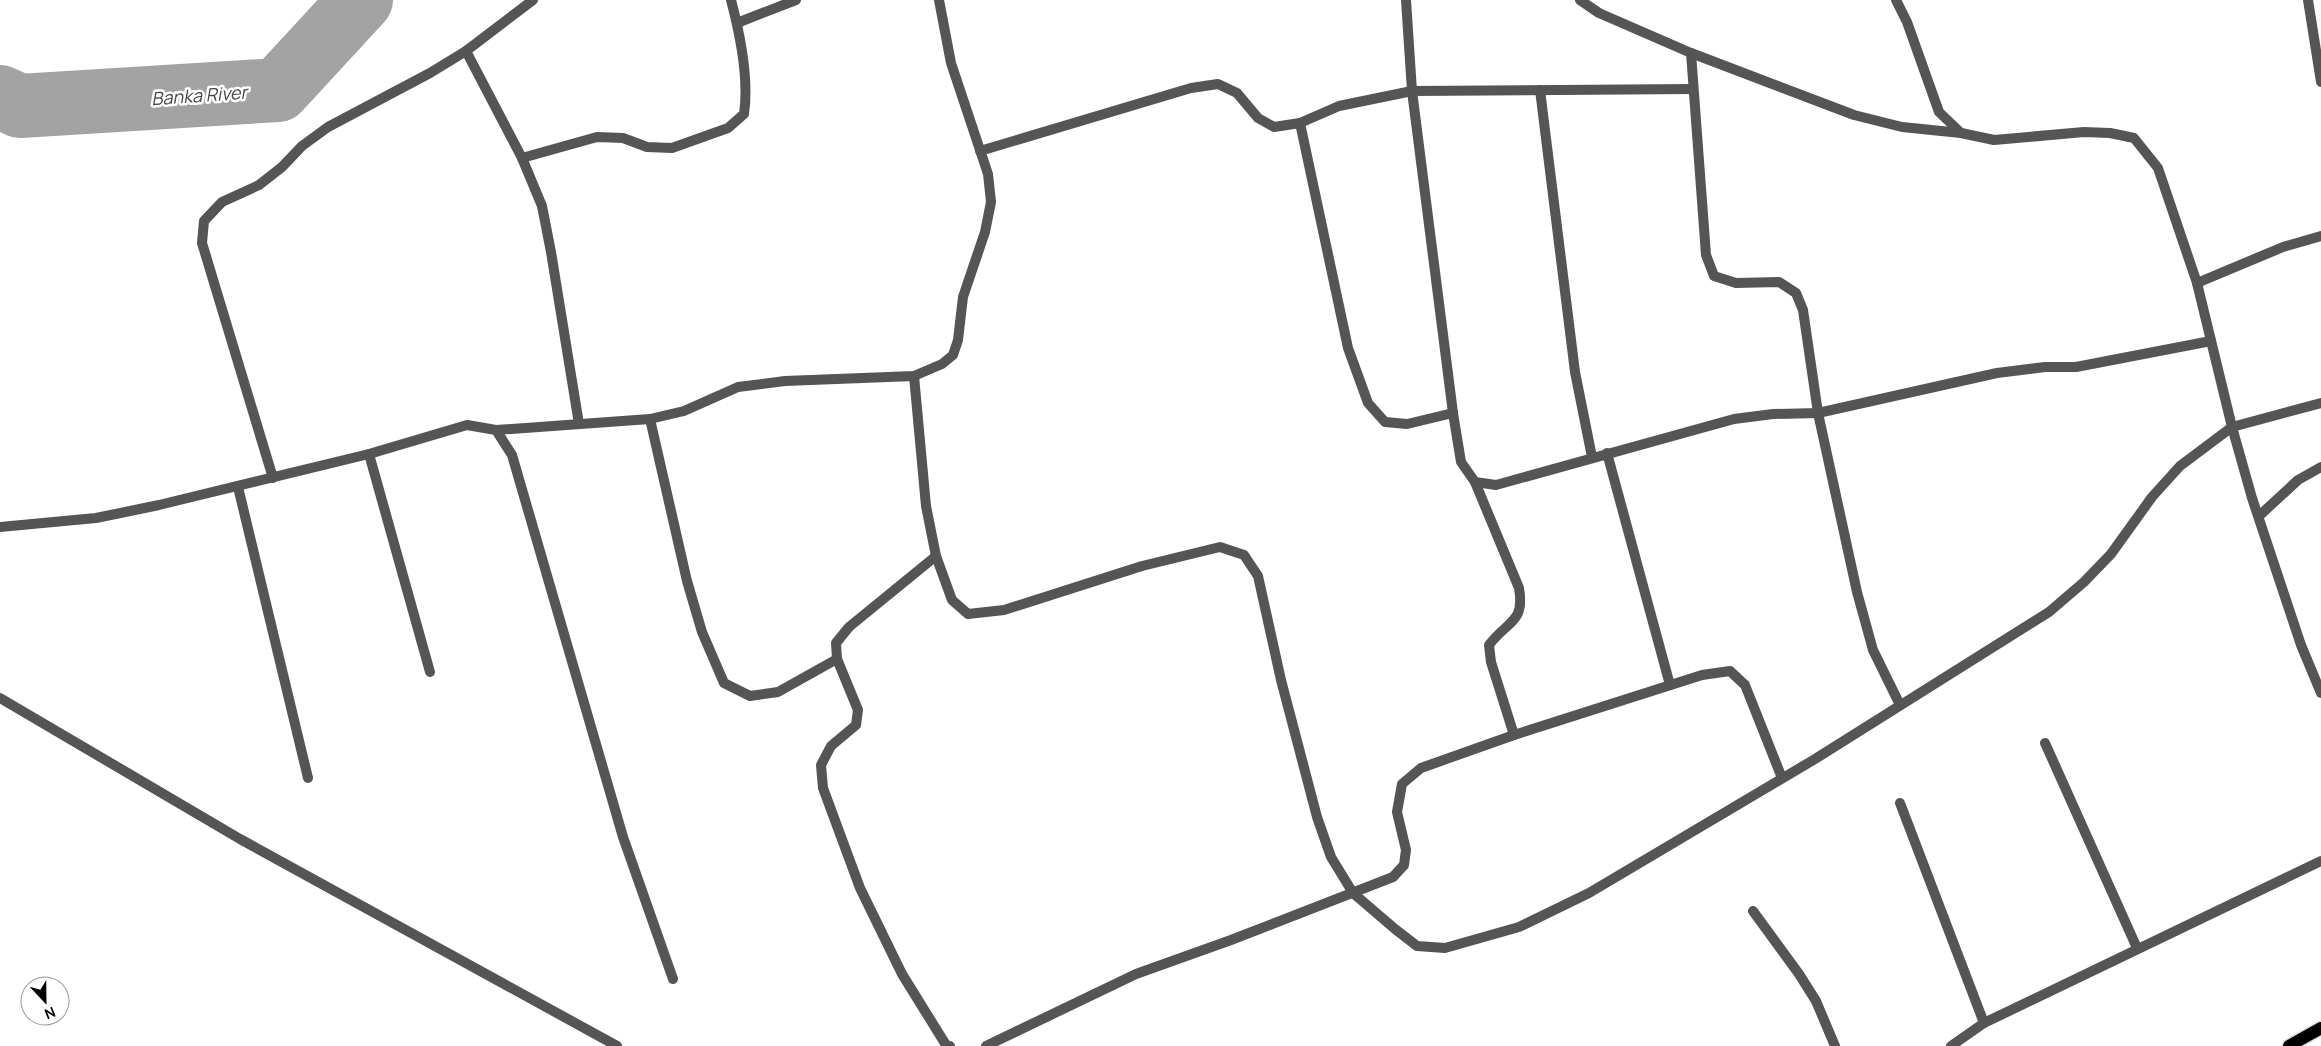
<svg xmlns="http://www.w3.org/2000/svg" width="2321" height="1046" viewBox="0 0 2321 1046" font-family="Manrope,sans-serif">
<rect width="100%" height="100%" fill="#fff"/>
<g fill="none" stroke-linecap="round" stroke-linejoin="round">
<path stroke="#a3a3a3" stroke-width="64" d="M0 97 20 106 278 90 361 0"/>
<g stroke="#dbdbdb" stroke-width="15">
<path id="primary" d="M2289 1046 2321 1028"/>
</g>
<g stroke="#555" stroke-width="10">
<path d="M1406 0 1412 91 1453 413 1461 462 1475 482 1496 485 1734 419 1773 414 1818 413 1997 373 2045 367H2076L2211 341"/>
<path d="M1580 0 1599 13 1691 53 1854 115 1902 127 1961 133"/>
<path d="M1896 0 1907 22 1939 112 1961 133 1994 140 2084 132 2110 133 2134 138 2158 168 2197 283 2232 427 2252 498 2301 645 2321 693"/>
<path d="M2308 0 2321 82"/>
<path d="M737 23 796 0"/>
<path d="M466 51 522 158 542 206 551 252 579 424"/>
<path d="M1691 53 1706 255 1714 276 1736 283 1779 282 1796 293 1803 310 1818 413 1857 592 1873 650 1900 705"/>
<path d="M1540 90 1575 372 1592 457"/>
<path d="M1300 123 1348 348 1368 403 1385 422 1407 424 1453 413"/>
<path d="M980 151 1191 88 1218 84 1237 93 1258 118 1274 127 1300 123 1339 106 1412 91 1693 89"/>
<path d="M522 158 597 137 623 138 647 147 672 148 728 128 744 114C749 80 740 34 731 0"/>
<path d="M2197 283 2283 247 2321 236"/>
<path d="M914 376 926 506 936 556 952 600 968 614 1004 610 1142 566 1220 547 1244 555 1258 576 1281 680 1317 817 1331 857 1353 893 1395 929 1417 946 1445 948 1519 927 1589 893 1815 759 2049 612 2084 582 2111 554 2152 497 2180 466 2232 427 2321 403"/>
<path d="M650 419 687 581 702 632 724 683 750 696 778 692 837 659"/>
<path d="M496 430 650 419 684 411 738 387 785 381 914 376 942 364 953 355 958 340 963 297 985 232 991 202 988 174 951 63 939 0"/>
<path d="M1607 453 1670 685"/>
<path d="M369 454 430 672"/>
<path d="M273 478 202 243 204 221 222 202 259 185 282 167 302 146 328 127 430 73 466 51 533 0"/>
<path d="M1475 482 1519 588C1525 623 1508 620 1489 645L1491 662 1514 735"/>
<path d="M238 487 308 778"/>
<path d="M2259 516 2298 480 2321 467"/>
<path d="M0 527 96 518 159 505 369 454 467 425 496 430 512 455 623 837 673 979"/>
<path d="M936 556 849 627 836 643 837 659 858 710 856 725 831 746 821 765 823 788 860 888 902 974 946 1045 950 1046"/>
<path d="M0 698 240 839 617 1046"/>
<path d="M2045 743 2137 948"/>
<path d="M1900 803 1984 1023"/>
<path d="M1753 911 1799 974 1816 1001 1835 1046"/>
<path d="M986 1046 1136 974 1231 940 1393 877 1404 865 1406 850 1397 812 1402 784 1421 768 1514 735 1702 675 1730 671 1745 685 1782 778"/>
<path d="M1951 1046 1984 1023 2321 861"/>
</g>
<use href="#primary" stroke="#000" stroke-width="12"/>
</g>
<g text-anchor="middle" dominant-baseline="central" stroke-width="5" stroke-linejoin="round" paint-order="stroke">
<g font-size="18" font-style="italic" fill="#444" stroke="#fff">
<text transform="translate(199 95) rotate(-4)">Banka River</text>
</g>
</g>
<g transform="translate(45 1001) rotate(158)"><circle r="24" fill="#ffffff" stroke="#999999"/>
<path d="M0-4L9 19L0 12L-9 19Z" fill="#000000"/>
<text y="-8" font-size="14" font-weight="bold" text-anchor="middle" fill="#000000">N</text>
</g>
</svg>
